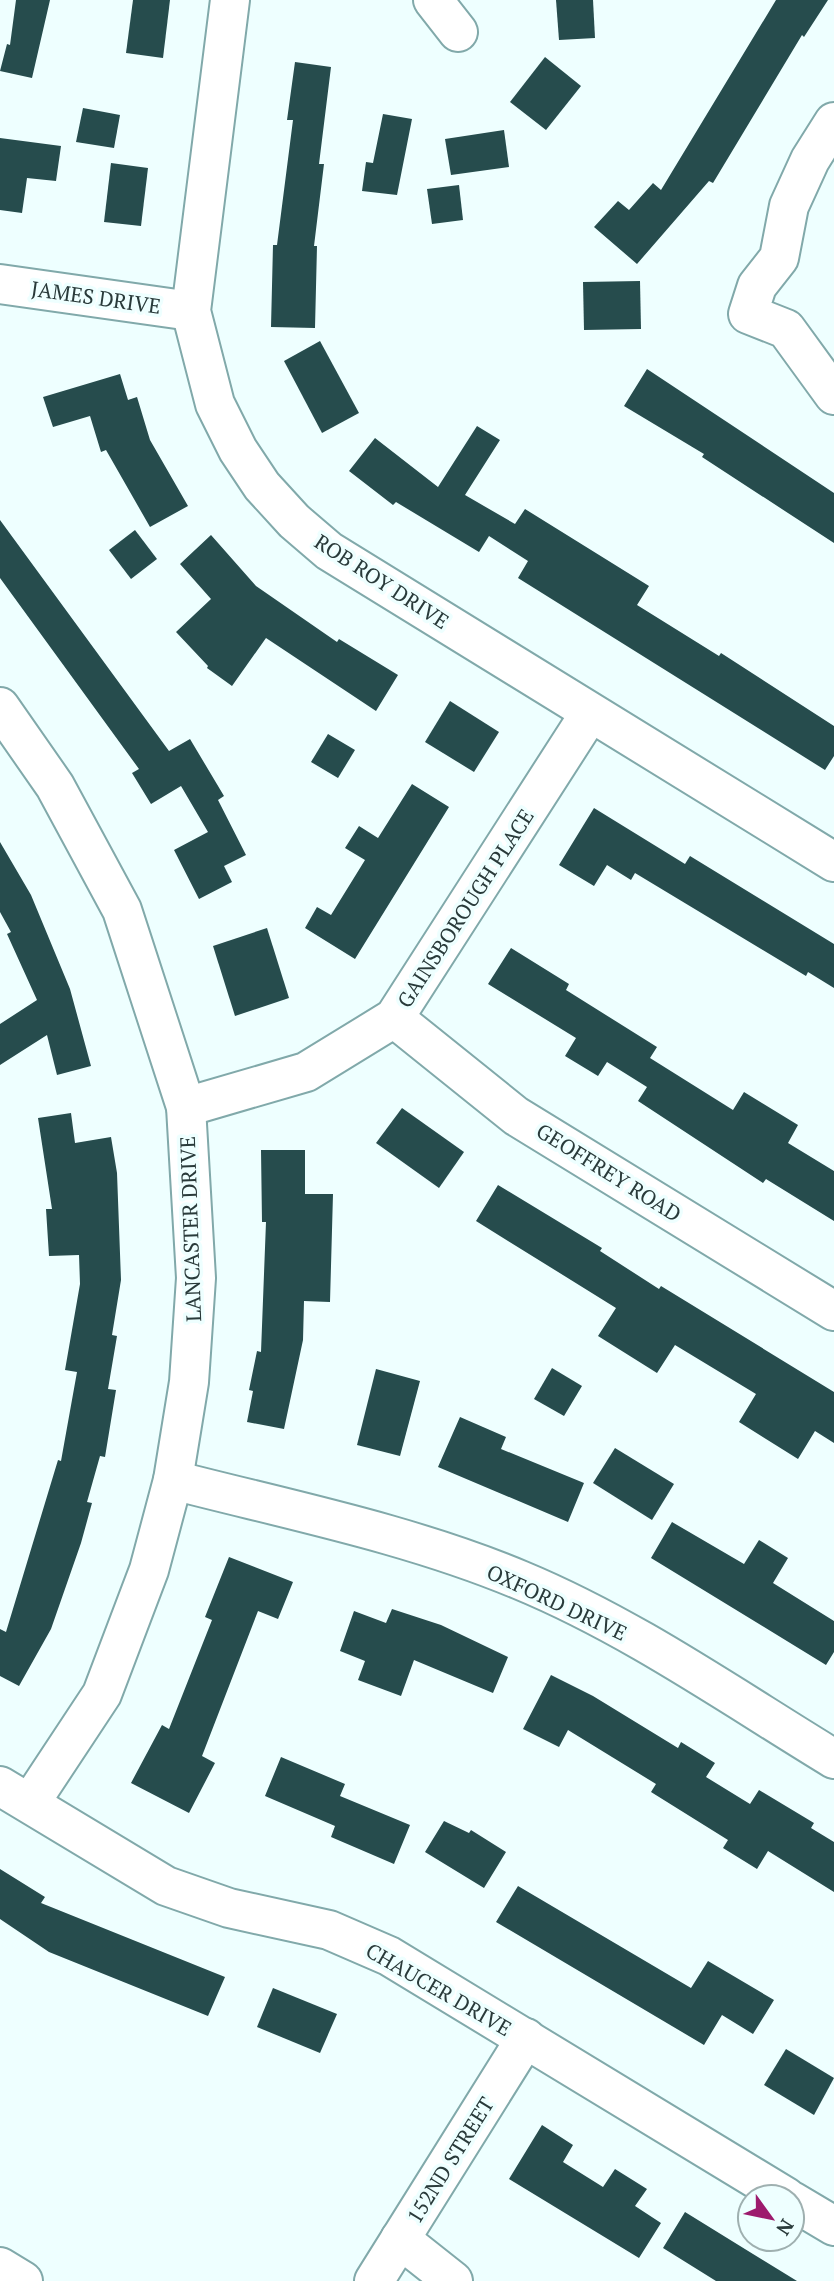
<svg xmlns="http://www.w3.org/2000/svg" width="834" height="2281" viewBox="0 0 834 2281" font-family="'PT Serif',serif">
<rect width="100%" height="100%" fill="#eff"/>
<g fill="#264c4d">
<path d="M16 0H50L32 78 0 71 7 44 10 45Z"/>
<path d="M133 0H170L163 58 126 53Z"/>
<path d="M556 0H593L595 38 559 40Z"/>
<path d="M776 0H828L804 37 802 35 713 183 709 181 637 264 594 227 618 201 629 210 653 183 661 190Z"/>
<path d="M545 57 581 86 546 130 510 102Z"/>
<path d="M295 62 331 67 319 164H324L314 246H317L315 328 271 327 273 245H277L293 120H287Z"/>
<path d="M83 108 120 115 114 148 76 142Z"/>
<path d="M383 114 412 119 397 195 362 191 366 162 373 163Z"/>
<path d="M504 130 509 167 451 175 445 139Z"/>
<path d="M0 138 61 146 56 181 27 178 22 213 0 210Z"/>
<path d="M111 163 148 168 141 226 104 222Z"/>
<path d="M459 185 463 220 432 224 427 189Z"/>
<path d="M640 281 641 329 584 330 583 282Z"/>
<path d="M320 341 359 413 322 433 284 361Z"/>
<path d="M647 369 834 493V543L702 457 704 454 624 406Z"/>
<path d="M120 374 128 400 137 397 150 440 188 506 150 527 106 450 101 452 90 416 53 427 43 397Z"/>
<path d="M477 426 500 440 465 495 515 524 525 509 649 586 637 605 719 656 721 653 834 726V756L825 770 518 578 528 561 489 536 479 552 396 502 393 505 349 471 375 438 438 487Z"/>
<path d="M0 520 169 751 190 739 224 796 218 800 246 855 224 866 232 882 199 899 174 850 208 832 181 786 151 804 132 773 139 769 0 578Z"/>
<path d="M135 530 157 559 131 579 109 550Z"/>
<path d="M211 535 256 586 337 642 339 639 398 675 376 711 266 638 232 686 207 668 208 666 176 632 211 599 180 564Z"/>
<path d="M450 701 499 732 474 772 425 742Z"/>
<path d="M328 734 355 750 338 778 311 762Z"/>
<path d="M412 784 449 807 355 959 305 928 317 907 331 915 365 860 345 848 359 826 378 838Z"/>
<path d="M594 808 685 864 690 856 834 944V988L808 972 806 976 635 873 631 880 607 865 594 886 559 865Z"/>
<path d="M0 842 31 895 70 989 91 1066 57 1075 47 1035 0 1065V1024L37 1000 7 934 11 932 0 912Z"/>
<path d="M267 928 289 998 235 1016 213 946Z"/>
<path d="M511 948 569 984 566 990 657 1047 650 1058 733 1110 744 1092 798 1125 788 1143 834 1171V1221L766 1179 763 1183 638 1101 647 1087 607 1062 598 1076 565 1056 576 1038 488 984Z"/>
<path d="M402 1108 464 1152 439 1188 376 1143Z"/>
<path d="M71 1113 75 1143 111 1137 117 1173 121 1280 112 1335 117 1336 108 1389 116 1390 105 1457 100 1456 87 1502 92 1503 81 1543 51 1629 19 1686 0 1676V1629L6 1632 58 1460 61 1461 77 1372 65 1370 80 1284 79 1255 49 1256 46 1209H52L38 1118Z"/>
<path d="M261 1150H305V1194H333L330 1302 304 1301 303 1340 284 1429 247 1422 253 1391 249 1390 257 1351 261 1352 266 1222H262Z"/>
<path d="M498 1185 602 1248 600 1251 659 1289 661 1286 834 1392V1443L815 1431 798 1459 739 1422 756 1394 675 1345 657 1373 598 1336 616 1308 476 1221Z"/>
<path d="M552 1368 582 1386 564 1416 534 1399Z"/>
<path d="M376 1369 420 1381 400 1456 357 1445Z"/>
<path d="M460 1417 506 1437 501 1449 584 1483 568 1522 438 1467Z"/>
<path d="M615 1448 674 1484 652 1520 593 1483Z"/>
<path d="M672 1522 744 1564 759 1540 788 1558 773 1583 834 1621V1652L826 1665 651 1558Z"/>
<path d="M229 1557 293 1582 278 1619 258 1611 202 1756 215 1763 189 1813 131 1783 162 1725 169 1729 212 1620 205 1617Z"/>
<path d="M392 1609 441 1625 508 1657 493 1693 414 1660 401 1696 358 1680 365 1661 340 1651 354 1611 386 1623Z"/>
<path d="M551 1675 593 1696 678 1748 681 1742 715 1763 706 1777 750 1804 759 1790 814 1823 811 1828 834 1842V1892L768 1851 757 1869 723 1848 728 1840 651 1792 656 1784 568 1730 559 1747 523 1729Z"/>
<path d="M281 1757 345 1784 340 1796 410 1825 394 1864 331 1837 335 1826 265 1796Z"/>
<path d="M444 1821 469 1833 471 1830 506 1852 484 1888 425 1852Z"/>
<path d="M0 1869 45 1897 41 1903 225 1977 208 2016 49 1952 0 1919Z"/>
<path d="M518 1886 691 1988 708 1961 774 2000 753 2034 722 2015 704 2045 496 1922Z"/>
<path d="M273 1988 337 2014 320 2053 257 2027Z"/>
<path d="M786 2049 834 2078 814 2115 764 2085Z"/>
<path d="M542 2125 573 2145 563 2162 603 2187 615 2169 647 2189 635 2206 661 2223 639 2258 509 2179Z"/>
<path d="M685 2212 753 2254 797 2281H716L663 2248Z"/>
</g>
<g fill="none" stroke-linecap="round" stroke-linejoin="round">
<g stroke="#81a9aa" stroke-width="42">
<g id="minor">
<path d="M230 0 191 311 215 404 238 450 262 486 294 521 329 551 834 862"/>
<path d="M433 0 458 32"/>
<path d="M834 122 810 160 789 206 779 258 757 286 748 314 786 329 834 395"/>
<path d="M0 284 191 311"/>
<path d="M0 707 55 786 122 910 186 1107 196 1278 189 1382 173 1480 149 1570 102 1694 30 1803"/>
<path d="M394 1018 516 1116 834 1311"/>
<path d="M186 1107 306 1072 394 1018 590 713"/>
<path d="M173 1480C289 1510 410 1534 520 1580 631 1626 732 1697 834 1759"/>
<path d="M0 1786 166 1886 229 1908 329 1930 389 1956 786 2197"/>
<path d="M792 2201 834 2226"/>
<path d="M400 2239 453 2281"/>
<path d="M0 2267 23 2281"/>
<path d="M374 2281 526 2038"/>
</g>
</g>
<use href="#minor" stroke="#fff" stroke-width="38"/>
</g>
<g text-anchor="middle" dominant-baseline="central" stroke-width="7" stroke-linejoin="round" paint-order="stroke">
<g font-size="21" fill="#293a3a" stroke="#eff">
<text transform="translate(96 297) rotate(8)">JAMES DRIVE</text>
<text transform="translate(382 581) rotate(33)">ROB ROY DRIVE</text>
<text transform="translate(465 908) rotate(-57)">GAINSBOROUGH PLACE</text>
<text transform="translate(609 1172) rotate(32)">GEOFFREY ROAD</text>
<text transform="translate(190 1229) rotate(-92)">LANCASTER DRIVE</text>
<text transform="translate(557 1602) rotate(25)">OXFORD DRIVE</text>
<text transform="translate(439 1989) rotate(30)">CHAUCER DRIVE</text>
<text transform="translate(450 2160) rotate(-58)">152ND STREET</text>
</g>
</g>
<g transform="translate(771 2218) rotate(123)"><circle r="33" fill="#eeffff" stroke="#9fb0b0" stroke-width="2"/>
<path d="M0-5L12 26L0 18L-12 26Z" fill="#9d1b6d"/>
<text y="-10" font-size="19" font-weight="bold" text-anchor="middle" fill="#293a3a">N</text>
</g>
</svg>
